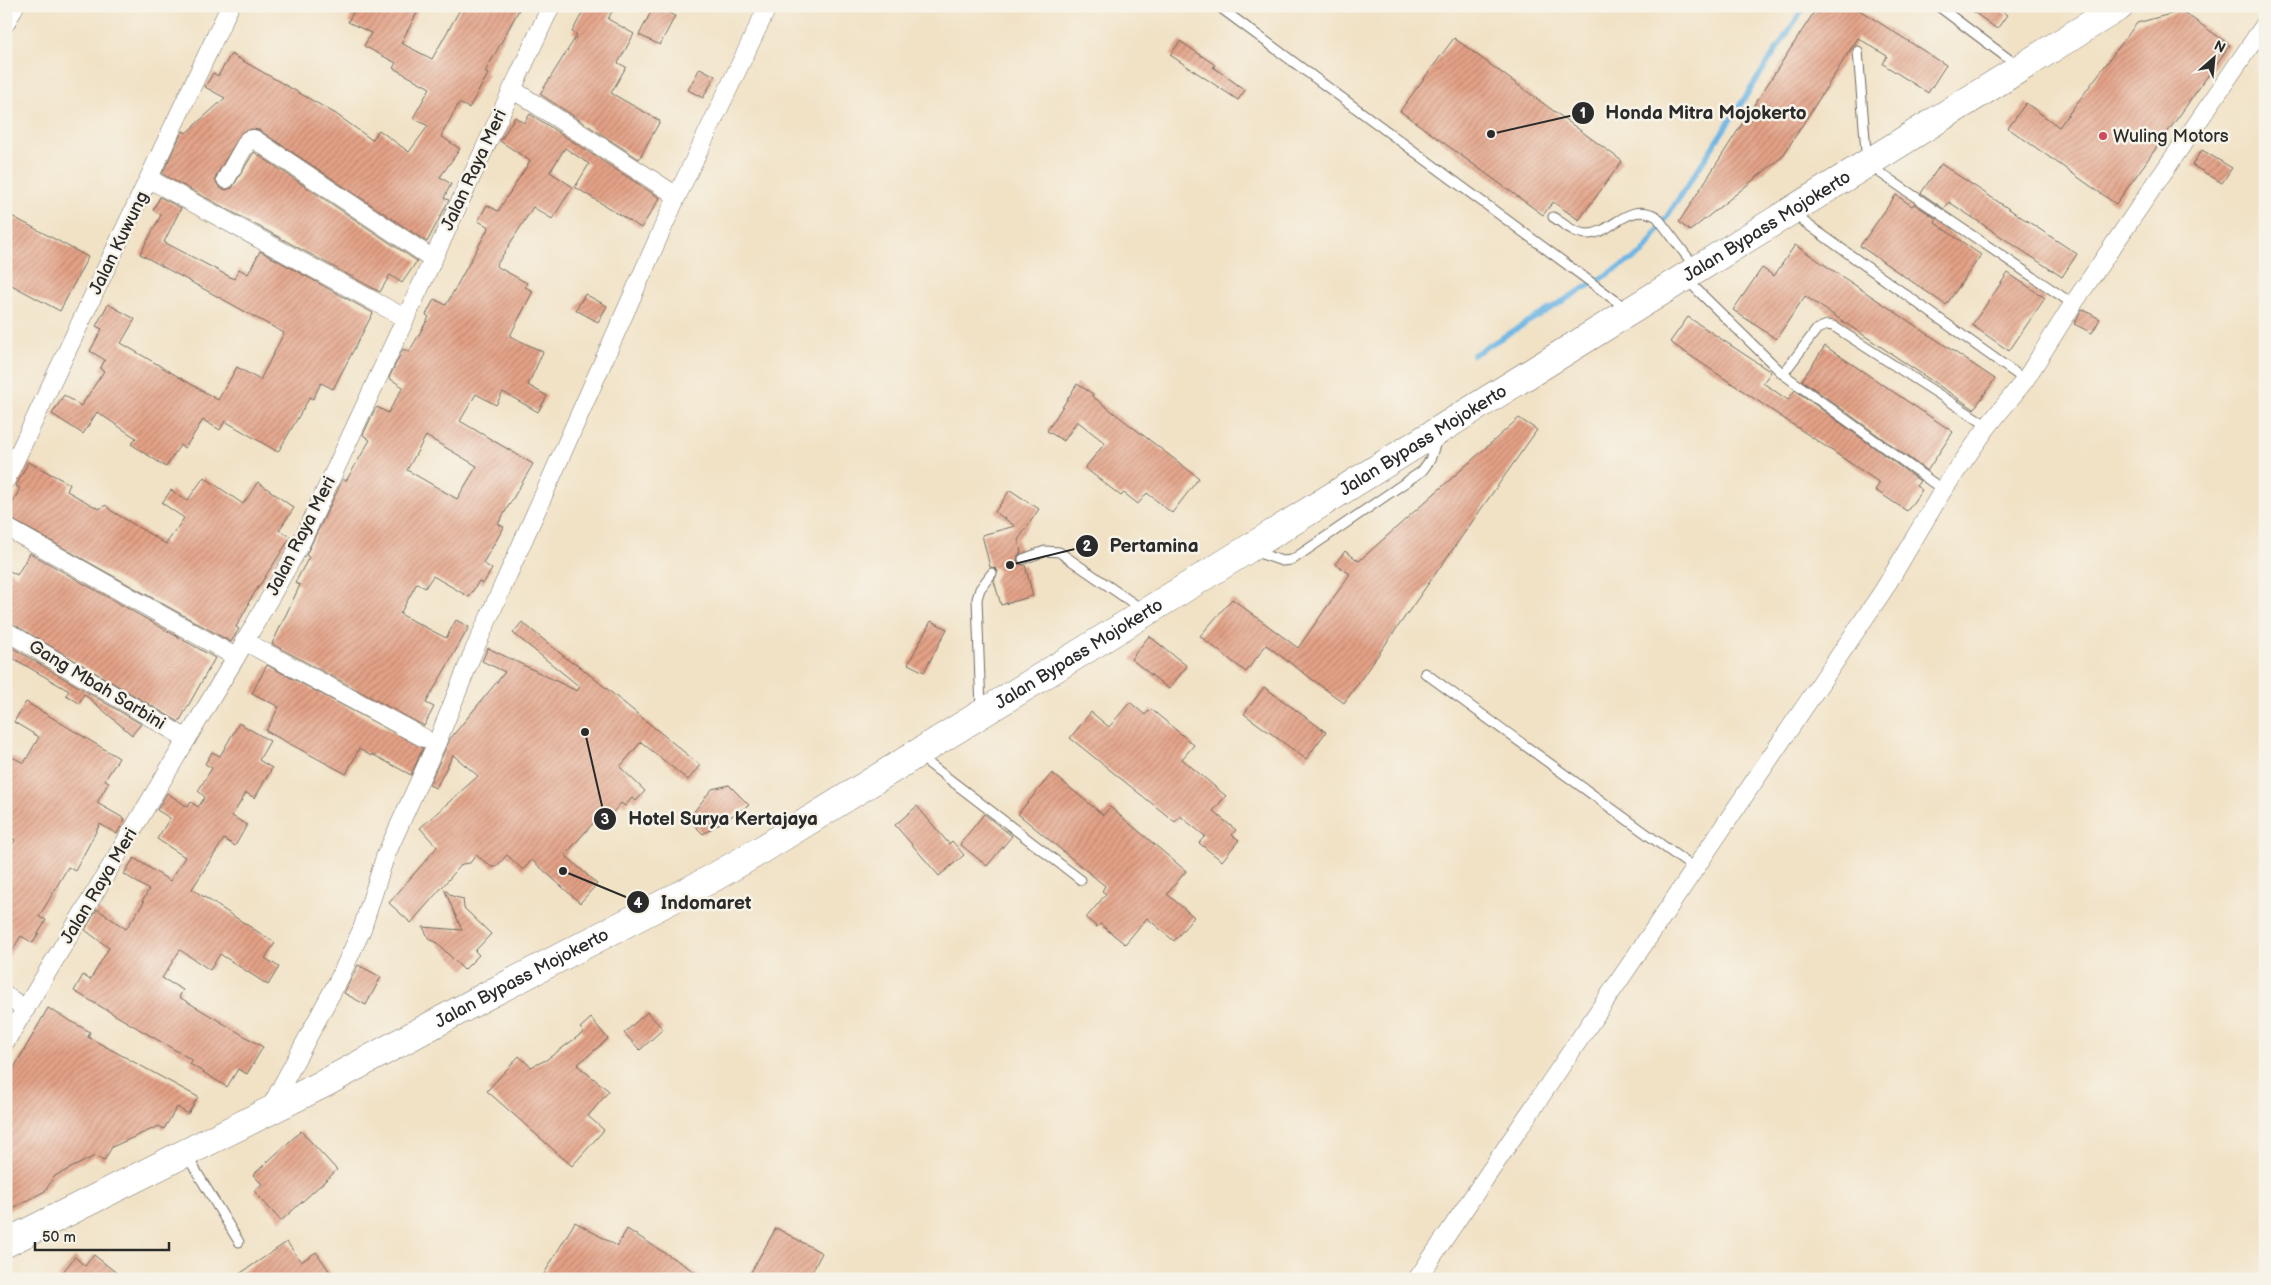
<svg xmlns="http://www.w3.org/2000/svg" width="2271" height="1285" viewBox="0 0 2271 1285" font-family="'Balsamiq Sans',sans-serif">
<defs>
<pattern id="building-hatch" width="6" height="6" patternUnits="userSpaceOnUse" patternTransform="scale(1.25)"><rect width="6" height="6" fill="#e4a287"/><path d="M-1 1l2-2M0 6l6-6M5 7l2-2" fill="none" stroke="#b9846f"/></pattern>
</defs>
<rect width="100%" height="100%" fill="#f7f3e8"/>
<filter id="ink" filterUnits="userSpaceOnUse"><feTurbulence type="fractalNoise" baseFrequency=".02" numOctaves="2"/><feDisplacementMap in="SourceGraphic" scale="10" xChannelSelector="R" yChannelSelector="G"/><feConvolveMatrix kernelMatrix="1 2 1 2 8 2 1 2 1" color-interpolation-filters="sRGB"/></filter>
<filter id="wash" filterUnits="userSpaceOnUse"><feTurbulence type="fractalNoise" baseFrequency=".0096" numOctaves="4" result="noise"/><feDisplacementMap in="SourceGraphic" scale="20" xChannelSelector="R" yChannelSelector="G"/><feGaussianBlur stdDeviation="1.12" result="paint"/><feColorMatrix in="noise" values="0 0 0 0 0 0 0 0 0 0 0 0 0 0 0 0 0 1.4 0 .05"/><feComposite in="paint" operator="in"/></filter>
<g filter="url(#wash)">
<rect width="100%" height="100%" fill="#f1e2c6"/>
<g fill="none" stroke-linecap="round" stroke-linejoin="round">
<path stroke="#6cb5e4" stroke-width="5.5" d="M1473 355 1643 253 1805 6"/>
</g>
<g id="blocks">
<g fill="url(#building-hatch)" fill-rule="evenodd">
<path d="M356 6H407L418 11 401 43 432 59 462 6H521L485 72 488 74 469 108 459 103 441 136 460 149 440 177 451 184 444 198 449 200 427 242 259 130 252 129 242 132 217 174 215 180 220 188 226 190 232 188 254 152 417 261 402 283 390 275 380 292 162 174 182 132 184 131 186 133 225 98 205 87 213 73 218 76 231 54 336 114 372 140 379 130 409 152 428 126 413 118 430 88 393 68 396 63 364 46 371 33 348 22Z"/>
<path d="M586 6H615L608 19 634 34 618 63 626 67 611 93 660 121 639 159 540 94 577 35 572 32Z"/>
<path d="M654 6 675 16 660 45 639 35Z"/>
<path d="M1818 6H1853L1946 65 1928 93 1883 64 1887 56 1858 38 1782 157 1690 231 1679 222Z"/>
<path d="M1966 6H1996L2007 15 1997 29Z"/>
<path d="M2182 11 2230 45 2116 204 2008 128 2026 103 2059 127 2137 23Z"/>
<path d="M1454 38 1622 161 1579 220 1553 202 1543 215 1400 111Z"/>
<path d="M1180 41 1215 65 1213 67 1245 90 1238 100 1170 55Z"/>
<path d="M700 68 715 76 703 98 688 90Z"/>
<path d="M530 114 660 198 641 228 575 187 589 164 565 148 550 172 573 187 552 219 533 207 496 266 527 283 525 287 533 291 510 336 543 352 528 385 547 396 538 412 503 392 496 405 476 394 460 421 533 464 498 524 504 527 483 563 492 569 483 584 479 581 469 597 433 576 425 588 417 583 400 614 446 638 456 620 469 627 426 703 434 707 424 726 272 644 300 585 295 583 309 557 306 555 343 479 346 481 370 440 363 435 374 411 377 407 388 413 403 387 389 378 403 349 409 352 429 317 426 315 434 299 446 305 489 227 478 221 487 205 498 211 530 161 500 141 515 117 524 123ZM426 436 477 466 457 499 407 470Z"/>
<path d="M2202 150 2232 168 2222 183 2192 165Z"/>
<path d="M1941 164 2077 254 2062 277 1949 202 1944 209 1921 193Z"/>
<path d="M1896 195 1912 206 1914 204 1937 219 1935 223 1981 255 1946 305 1860 246Z"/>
<path d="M160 197 181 208 164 242 234 279 239 269 248 274 260 251 373 313 333 389 321 383 313 399 310 397 278 452 225 421 220 430 203 420 185 448 180 445 166 467 131 444 136 438 97 412 83 434 52 414 64 395 81 406 104 371 100 369 105 360 90 351 102 329 96 326 108 304 135 319 121 343 218 400 237 367 260 380 284 333 140 254 161 215 153 210Z"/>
<path d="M6 213 88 257 60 311 6 282Z"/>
<path d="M1795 245 1995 379 1974 409 1805 296 1776 339 1733 310 1762 268 1774 276Z"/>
<path d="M2008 273 2045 298 2009 351 1972 325Z"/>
<path d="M585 294 607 306 598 322 576 310Z"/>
<path d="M2082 309 2100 319 2092 333 2074 324Z"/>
<path d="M1688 317 1771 372 1763 383 1788 400 1795 390 1920 481 1916 486 1922 490 1907 511 1875 490 1880 483 1670 342Z"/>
<path d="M1825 346 1953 432 1927 471 1802 380Z"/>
<path d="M1077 384 1093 394 1092 396 1199 478 1172 513 1147 493 1138 504 1124 493 1121 496 1085 468 1105 443 1077 421 1064 441 1047 431Z"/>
<path d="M1519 418 1537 430 1344 703 1266 645 1246 672 1200 636 1232 599 1298 648 1350 574 1335 564 1345 551 1359 561Z"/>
<path d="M28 462 70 484 67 491 99 509 106 505 110 510 166 544 184 518 162 503 171 490 187 501 204 477 243 504 258 482 294 508 279 530 291 537 248 603 249 604 236 627 239 629 231 642 6 516 20 488 16 486Z"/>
<path d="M1010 490 1039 509 1018 540 1021 553 1018 555 1017 561 1019 564 1025 565 1033 596 1001 605 994 581 998 571 995 568 990 567 982 535 1015 526 995 512Z"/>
<path d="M30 553 215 658 179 722 6 620V569L17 575Z"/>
<path d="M931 621 947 629 924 672 908 664Z"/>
<path d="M522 622 572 663 574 662 700 765 688 780 641 742 620 767 645 791 636 801 632 798 625 806 621 803 601 826 595 821 565 855 597 884 580 903 532 860 523 870 507 855 496 867H492L476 855 470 863 462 864 411 923 389 903 437 847 420 828 478 776 453 755 436 788 429 785 450 739 505 672 482 661 488 648 577 691 580 687 513 633Z"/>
<path d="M1149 636 1187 666 1169 689 1131 659Z"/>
<path d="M6 644 141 724 132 735 84 694 79 703 66 695 69 691 6 654Z"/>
<path d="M267 665 423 748 411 775 372 754 371 756 359 749 346 774 266 731 279 707 252 693Z"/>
<path d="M1264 687 1326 732 1306 759 1244 714Z"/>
<path d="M26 702 119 758 105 780 109 782 97 803 125 819 117 834 100 824 75 871 68 867 39 917 46 920 33 943 21 936 6 961V856L15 840 6 835V754L24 763 39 737 14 722Z"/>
<path d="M1130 702 1145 715 1151 709 1194 745 1182 759 1226 796 1213 811 1236 830 1232 835 1239 840 1222 861 1199 843 1205 836 1180 816 1175 822 1070 738 1091 712 1109 727Z"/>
<path d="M239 723 270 741 259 760 272 768 255 798 246 793 232 816 247 825 235 846 224 839 192 889 275 943 265 958 279 967 268 985 220 954 210 970 180 950 162 978 183 990 179 997 263 1047 247 1074 238 1069 227 1087 190 1064 192 1060 74 991 83 975 90 980 109 948 85 930 97 909 126 929 144 902 142 901 149 890 124 874 134 858 170 881 185 857 157 839 170 818 157 810 167 793 188 807 191 802 198 807 205 797 198 791 212 768 205 764 212 752 220 756Z"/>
<path d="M1052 773 1103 815 1110 807 1186 871 1167 894 1194 917 1174 941 1147 918 1125 944 1100 924 1097 927 1086 918 1106 894 1102 891 1105 886 1018 814Z"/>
<path d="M729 785 749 805 703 834 688 819 712 789Z"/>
<path d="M917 806 949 844 952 841 964 855 939 876 895 825Z"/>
<path d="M984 814 1012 836 987 866 960 844Z"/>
<path d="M444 889 452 896 463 899 464 908 491 934 475 951 479 955 464 970 436 942 429 939 423 927 462 930Z"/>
<path d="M358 965 381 977 366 1005 344 993Z"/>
<path d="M48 1008 90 1032 88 1037 198 1097 188 1114 177 1107 164 1129 159 1126 112 1147 104 1161 95 1156 55 1176 45 1191 6 1212V1082Z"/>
<path d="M647 1012 663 1029 640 1050 624 1033Z"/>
<path d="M591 1018 608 1039 577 1065 609 1091 588 1116 604 1130 572 1166 487 1091 519 1056 531 1067 546 1060 584 1032 580 1028Z"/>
<path d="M301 1131 337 1170 281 1221 254 1191 262 1184 253 1175Z"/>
<path d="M575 1222 617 1246 627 1229 706 1279H541Z"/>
<path d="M776 1228 822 1253 808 1279H747Z"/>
<path d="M287 1242 301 1262 316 1252 335 1279H232Z"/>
<path d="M94 1255 124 1279H57L75 1257 85 1266Z"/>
</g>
</g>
</g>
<g filter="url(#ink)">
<use href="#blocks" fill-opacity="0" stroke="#706b61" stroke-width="1"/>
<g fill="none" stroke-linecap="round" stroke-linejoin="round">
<g stroke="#706b61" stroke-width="11">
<g id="lane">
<path d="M1218 6 1627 309"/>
<path d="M1938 6 2018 66"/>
<path d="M1858 51 1867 164 2073 304"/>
<path d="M1793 214 2025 380"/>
<path d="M1553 217C1564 224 1575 234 1588 234 1612 234 1628 200 1657 217L1695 267"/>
<path d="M1686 279 1783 374 1943 490"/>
<path d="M1783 374 1817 329 1827 325 1833 326 1988 426"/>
<path d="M1253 551 1282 561 1292 560 1422 471 1430 460 1437 439"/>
<path d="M1023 559 1045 551 1059 552 1143 610"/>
<path d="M1425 673 1695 869"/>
<path d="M981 710 977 599 980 589 992 573"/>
<path d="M919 756 1081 880"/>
<path d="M187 1156 239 1242"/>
</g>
</g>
<g stroke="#706b61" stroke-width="19">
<g id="street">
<path d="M6 23 15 6"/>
<path d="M512 89 677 196"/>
<path d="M149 179 405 318"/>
<path d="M226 179 248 140 254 139 433 259"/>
<path d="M6 480 230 6"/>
<path d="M6 527 236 657"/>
<path d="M6 631 187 739"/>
<path d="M244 641 424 738"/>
<path d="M6 996 26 1009"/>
<path d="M6 1041 236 657 300 545 551 6"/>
<path d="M268 1112 340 977 362 929 385 857 438 740 472 655 677 196 768 6"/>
<path d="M1417 1279 1883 591 1943 490 1988 426 2025 380 2073 304 2265 24"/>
</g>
</g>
<g stroke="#706b61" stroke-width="29">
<g id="highway">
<path id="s1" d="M6 1243 327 1082 484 997 711 879 763 849 1248 549 2120 6"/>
</g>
</g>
<use href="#lane" stroke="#fff" stroke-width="9"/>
<use href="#street" stroke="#fff" stroke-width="18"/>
<use href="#highway" stroke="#fff" stroke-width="28"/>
</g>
</g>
<circle fill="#d1495b" stroke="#f7f3e8" stroke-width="2" cx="2103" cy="136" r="5"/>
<g text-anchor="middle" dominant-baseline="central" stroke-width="5" stroke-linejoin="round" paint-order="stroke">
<g font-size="18" fill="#2b2b2b" stroke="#f7f3e8" text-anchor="start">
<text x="2113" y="136">Wuling Motors</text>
</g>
<g font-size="18" fill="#2b2b2b" stroke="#f7f3e8">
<text transform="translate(474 170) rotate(-65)">Jalan Raya Meri</text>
<text stroke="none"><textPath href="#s1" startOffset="2035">Jalan Bypass Mojokerto</textPath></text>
<text transform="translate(119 243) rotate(-64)">Jalan Kuwung</text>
<text stroke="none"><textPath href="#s1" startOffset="1630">Jalan Bypass Mojokerto</textPath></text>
<text transform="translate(301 536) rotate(-63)">Jalan Raya Meri</text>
<text stroke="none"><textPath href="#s1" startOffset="1225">Jalan Bypass Mojokerto</textPath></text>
<text transform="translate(97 685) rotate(31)">Gang Mbah Sarbini</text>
<text transform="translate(99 886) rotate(-59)">Jalan Raya Meri</text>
<text stroke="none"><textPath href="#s1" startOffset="580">Jalan Bypass Mojokerto</textPath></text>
</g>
</g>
<path fill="none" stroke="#2b2b2b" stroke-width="2" d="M1491 134L1583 113M1010 565L1087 546M585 732L605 819M563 871L638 902"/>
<g fill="#2b2b2b" stroke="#f7f3e8" stroke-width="2">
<circle cx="1491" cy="134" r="5"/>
<circle cx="1010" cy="565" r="5"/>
<circle cx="585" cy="732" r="5"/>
<circle cx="563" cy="871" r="5"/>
<circle cx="1583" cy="113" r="12"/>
<circle cx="1087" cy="546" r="12"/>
<circle cx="605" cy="819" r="12"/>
<circle cx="638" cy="902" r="12"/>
</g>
<g font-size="15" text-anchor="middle" font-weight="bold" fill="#fff">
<text x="1583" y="118">1</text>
<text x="1087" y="551">2</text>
<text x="605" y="824">3</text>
<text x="638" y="908">4</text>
</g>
<g font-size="19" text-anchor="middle" font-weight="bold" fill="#2b2b2b" stroke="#f7f3e8" stroke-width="5" stroke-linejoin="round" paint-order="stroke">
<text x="1706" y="119">Honda Mitra Mojokerto</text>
<text x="1154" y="552">Pertamina</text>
<text x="723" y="825">Hotel Surya Kertajaya</text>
<text x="706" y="909">Indomaret</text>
</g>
<rect width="2271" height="1285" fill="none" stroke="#f7f3e8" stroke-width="25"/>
<g transform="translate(2214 58) rotate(27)" stroke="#f7f3e8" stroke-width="4" paint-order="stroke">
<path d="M0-4L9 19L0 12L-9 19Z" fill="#2b2b2b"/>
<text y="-8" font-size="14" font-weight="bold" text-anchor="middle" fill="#2b2b2b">N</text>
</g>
<path d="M35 1242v8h134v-8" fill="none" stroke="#2b2b2b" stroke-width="2.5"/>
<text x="42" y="1242" font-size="15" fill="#2b2b2b" stroke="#f7f3e8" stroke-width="4" paint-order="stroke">50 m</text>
</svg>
